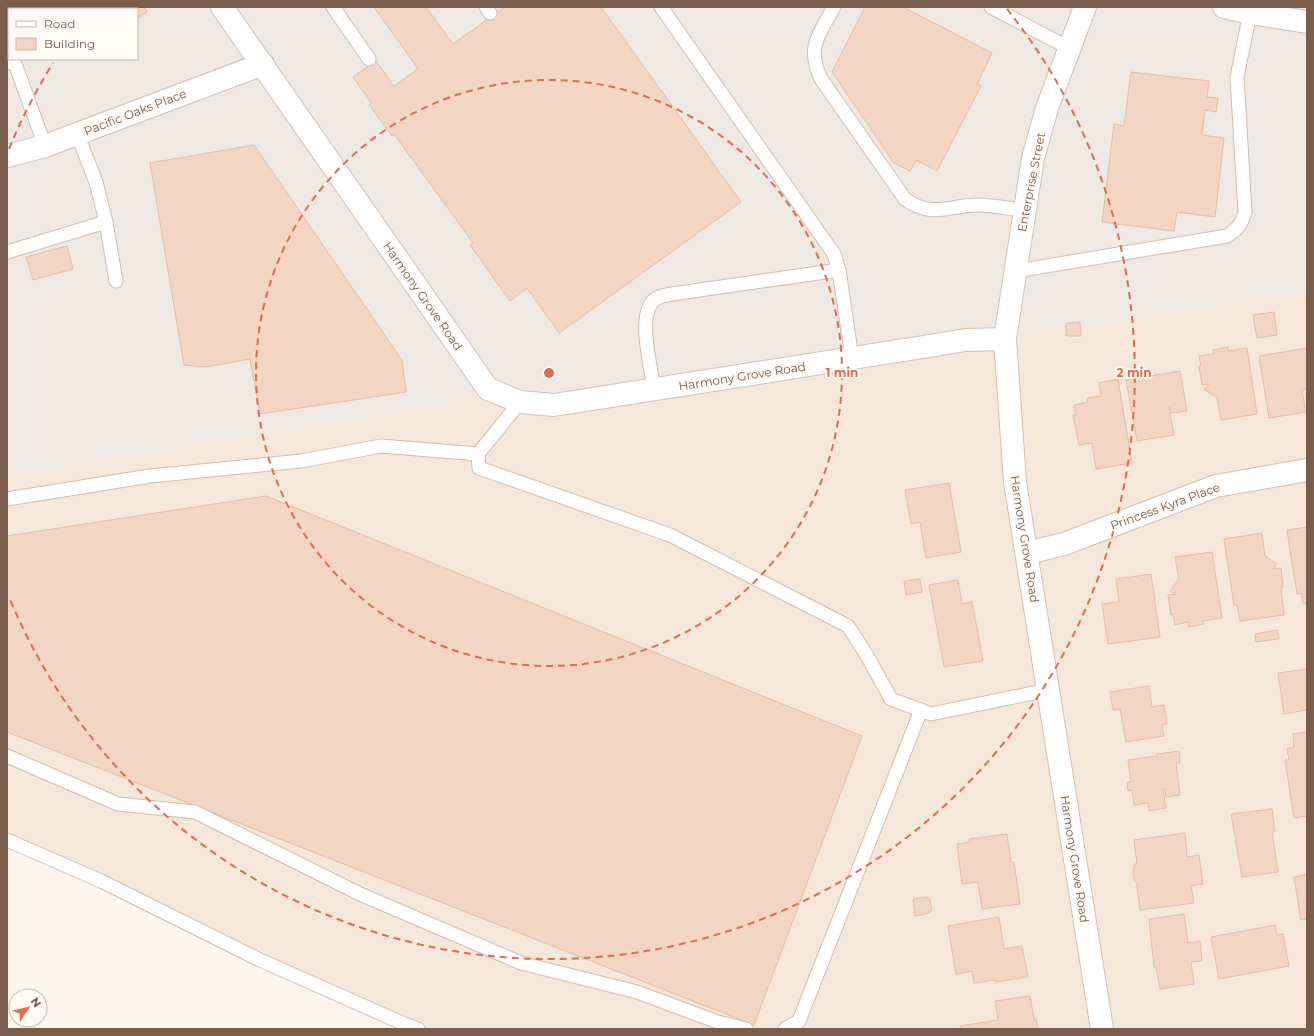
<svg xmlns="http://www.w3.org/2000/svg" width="1314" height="1036" viewBox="0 0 1314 1036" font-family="Montserrat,sans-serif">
<rect width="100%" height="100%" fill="#fdf6ec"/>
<path fill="#f5e8da" d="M1307 291V1029H418L7 840V476L446 405 488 389 1005 339Z"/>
<path fill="#efe9e4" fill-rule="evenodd" d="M7 7H1307V291L1005 339 554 405 488 389 446 405 7 476ZM9 9H137V59H9Z"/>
<g fill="#f3d5c3" stroke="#e6bba3">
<path d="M29 7H144L147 12 137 19V9H31Z"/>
<path d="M374 7H426L453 44 505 7H601L741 202 559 333 527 288 510 301 470 245 473 243 394 134 392 136 369 105 371 103 353 77 376 61 394 86 418 69Z"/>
<path d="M865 7H903L992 53 977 84 981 86 937 171 916 160 910 171 894 163 832 72Z"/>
<path d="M1131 72 1209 81 1207 97 1218 98 1216 112 1205 110 1202 135 1224 138 1215 217 1177 212 1174 231 1102 222 1114 124 1124 126Z"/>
<path d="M254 145 402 360 406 392 260 414 250 359 206 367 184 365 150 163Z"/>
<path d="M67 246 73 269 33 280 26 257Z"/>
<path d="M1274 312 1277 335 1257 338 1253 315Z"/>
<path d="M1080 322 1081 336H1066V323Z"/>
<path d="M1228 347V351L1247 348 1257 414 1221 420 1217 398 1204 389 1209 384 1202 385 1199 366H1201L1199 356 1214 354 1213 350Z"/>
<path d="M1307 348V389L1302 390 1306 412 1269 418 1259 356Z"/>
<path d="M1180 371 1187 411 1171 413 1170 407 1169 408 1174 435 1137 441 1126 380Z"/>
<path d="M1118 379 1132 463 1096 469 1092 443 1079 445 1073 415H1076L1074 405 1088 402 1087 398 1101 396 1099 383Z"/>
<path d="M949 483 961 552 926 558 920 522 911 524 905 490Z"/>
<path d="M266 496 862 736 754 1025 7 732V536Z"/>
<path d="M1307 527V604L1303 603 1301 593 1297 594 1287 530Z"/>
<path d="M1262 533 1265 556 1277 564 1273 569 1281 568 1283 587H1281L1284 615 1240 621 1237 605H1234L1224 539Z"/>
<path d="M1212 552 1222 618 1203 621 1204 624 1189 627 1188 622 1175 625 1173 614 1171 615 1168 595 1176 594 1170 591 1179 579 1175 557Z"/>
<path d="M1151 574 1160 637 1108 644 1102 604 1119 602 1116 579Z"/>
<path d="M920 579 922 592 906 595 904 581Z"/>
<path d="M958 580 962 604 972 602 983 661 944 667 929 585Z"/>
<path d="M1277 630 1279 639 1256 642 1255 634Z"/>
<path d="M1307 669V710L1284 714 1278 673Z"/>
<path d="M1149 686 1152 707 1164 705 1167 724 1162 725 1164 736 1126 742 1120 709 1113 710 1110 692Z"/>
<path d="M1307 732V816L1294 818 1285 760H1289L1287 749 1294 747 1293 734Z"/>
<path d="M1179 751 1180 763H1176L1180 795 1166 797 1165 788 1163 789 1166 808 1149 811 1148 803 1134 805 1132 790 1128 791 1127 782H1131L1128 760 1157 756V754Z"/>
<path d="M1272 809 1275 832H1272L1278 872 1242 877 1231 814Z"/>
<path d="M1185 833 1187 857 1199 855 1203 884 1191 886 1194 903 1140 910 1137 885 1134 880 1133 874 1134 869V864H1137L1134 840Z"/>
<path d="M1007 834 1011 862H1014L1020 904 982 909 978 882 962 884 957 844 970 842 969 839Z"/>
<path d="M1307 874V919L1301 920 1294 877Z"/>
<path d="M927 897 928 899H930L932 911H929L930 913 915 916 913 899Z"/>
<path d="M1184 914 1188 943 1200 941 1202 961 1191 962 1194 984 1160 989 1156 967H1154L1149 919Z"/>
<path d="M999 917 1004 949 1022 946 1028 977 995 982V980L974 983 972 971 956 974 948 926Z"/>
<path d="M1275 925 1277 935 1283 934 1289 966 1219 979 1211 937Z"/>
<path d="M1030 996 1034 1019H1036L1038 1029H961L960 1026 998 1020 995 1001Z"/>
</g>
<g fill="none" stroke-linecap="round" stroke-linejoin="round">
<g stroke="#d1beb0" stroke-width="15">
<g id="lane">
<path d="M333 7 369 59"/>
<path d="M486 7 490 13"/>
<path d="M661 7 834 254 839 270 852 358"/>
<path d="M834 7C819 35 806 46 821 79L905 199C932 219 949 205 977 205 993 205 1009 209 1024 210"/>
<path d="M991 7 1069 48"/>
<path d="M7 45 9 50"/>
<path d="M7 63 14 61 45 146"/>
<path d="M77 134 96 182 106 222 116 281"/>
<path d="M7 252 106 222"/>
<path d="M1016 271 1227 236C1238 229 1241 225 1245 212L1237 77 1250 13"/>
<path d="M654 389C651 367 638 320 652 302 657 296 666 295 672 294L839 270"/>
<path d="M520 402 478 454 479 468 670 535 848 626 866 654 891 699 931 714 1048 690"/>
<path d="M7 499 150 476 301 461 381 446 478 454"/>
<path d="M7 756 118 804 195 812 360 894 521 963 637 992 718 1022 746 1029"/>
<path d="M7 840 101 881 260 960 402 1023 418 1029"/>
<path d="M785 1029 799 1021 921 710"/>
</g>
</g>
<g stroke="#d1beb0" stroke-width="24">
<g id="street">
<path d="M1224 7 1250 13 1307 22"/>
<path d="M7 156 45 146 263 64"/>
<path d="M1027 553 1064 544 1216 486 1307 470"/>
</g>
</g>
<g stroke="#d6c0b0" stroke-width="24">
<g id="secondary">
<path d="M222 7 488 389 520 402 554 405 923 347 965 340 1005 339"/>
<path d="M1085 7 1047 108 1033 158 1005 339 1015 482 1102 1029"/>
</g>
</g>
<use href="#lane" stroke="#fff" stroke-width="13"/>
<use href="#street" stroke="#fff" stroke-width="22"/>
<use href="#secondary" stroke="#fff" stroke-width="22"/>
</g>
<g fill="none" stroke="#dc6d51" stroke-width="2" stroke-dasharray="7 5">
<circle cx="549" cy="373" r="293"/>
<path d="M9 149A585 585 0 0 1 53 63M1007 9A585 585 0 1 1 9 597"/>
</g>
<g text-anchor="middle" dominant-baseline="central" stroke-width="3.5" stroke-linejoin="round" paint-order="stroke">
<g font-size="12" fill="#7a5c4d" stroke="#fffaf3">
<text transform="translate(135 112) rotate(-21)">Pacific Oaks Place</text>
<text transform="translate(1031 182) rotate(-79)">Enterprise Street</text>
<text transform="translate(423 296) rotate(55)">Harmony Grove Road</text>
<text transform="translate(742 376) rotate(-9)">Harmony Grove Road</text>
<text transform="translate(1165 506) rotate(-20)">Princess Kyra Place</text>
<text transform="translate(1025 539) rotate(81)">Harmony Grove Road</text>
<text transform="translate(1075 859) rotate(81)">Harmony Grove Road</text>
</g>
</g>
<circle cx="549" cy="373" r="6" fill="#dc6d51" stroke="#fffaf3" stroke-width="2"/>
<g font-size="12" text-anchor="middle" font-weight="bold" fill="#dc6d51" stroke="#fffaf3" stroke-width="3.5" stroke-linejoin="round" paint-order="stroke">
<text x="842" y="377">1 min</text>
<text x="1134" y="377">2 min</text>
</g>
<rect width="1314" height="1036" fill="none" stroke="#7a5c4d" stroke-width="16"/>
<rect x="8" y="8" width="130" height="52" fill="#fffaf3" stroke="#cabbb1"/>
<rect x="16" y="21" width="20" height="6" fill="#ffffff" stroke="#cabbb1"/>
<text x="44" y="28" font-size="12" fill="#7a5c4d">Road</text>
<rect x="16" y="38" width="20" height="12" fill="#f3d5c3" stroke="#cabbb1"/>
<text x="44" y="48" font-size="12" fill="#7a5c4d">Building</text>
<g transform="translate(28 1008) rotate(55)"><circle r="19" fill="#fffaf3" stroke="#cabbb1"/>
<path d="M0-3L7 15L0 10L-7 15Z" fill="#e76f51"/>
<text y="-6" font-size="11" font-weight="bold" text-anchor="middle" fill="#7a5c4d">N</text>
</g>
</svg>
